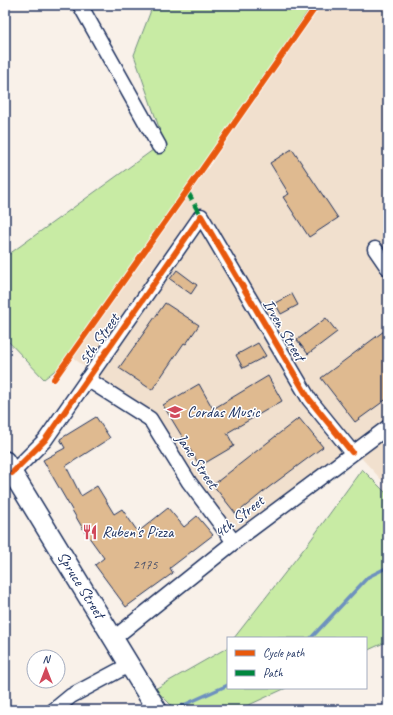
<svg xmlns="http://www.w3.org/2000/svg" width="393" height="715" viewBox="0 0 393 715" font-family="Caveat,sans-serif">
<rect width="100%" height="100%" fill="#f9f1e9"/>
<filter id="ink" filterUnits="userSpaceOnUse"><feTurbulence type="fractalNoise" baseFrequency=".025" numOctaves="2"/><feDisplacementMap in="SourceGraphic" scale="8" xChannelSelector="R" yChannelSelector="G"/><feConvolveMatrix kernelMatrix="1 2 1 2 8 2 1 2 1" color-interpolation-filters="sRGB"/></filter>
<g filter="url(#ink)">
<path fill="#f1e0ce" d="M312 5H388V487L355 451 237 539 146 414 72 357 126 282Z"/>
<g fill="#c8eba4" stroke="#728d81">
<path d="M153 5H312L126 282 72 357 44 379 5 338V257L164 142 134 55Z"/>
<path d="M362 469 386 493 388 492V641L366 651V638H234L310 541Z"/>
<path d="M228 646V688H286L238 710H176L155 689 225 649Z"/>
</g>
<g fill="none" stroke-linecap="round" stroke-linejoin="round">
<g stroke="#6d91bf" stroke-width="3.5">
<path d="M311 638 368 577 388 567"/>
<path d="M175 709 228 685"/>
</g>
</g>
<g fill="#dfba90" stroke="#1b2f5e">
<path d="M292 149 338 218 309 237 283 197 289 194 270 163Z"/>
<path d="M177 270 197 285 191 294 170 279Z"/>
<path d="M292 294 298 305 281 314 275 303Z"/>
<path d="M165 303 199 325 186 344 184 343 152 390 119 368Z"/>
<path d="M326 318 337 332 308 354 297 340Z"/>
<path d="M388 328V398L355 422 321 378Z"/>
<path d="M258 343 266 356 243 368 236 355Z"/>
<path d="M268 376 282 401 227 433 234 446 200 466 163 405 199 384 213 409Z"/>
<path d="M96 417 110 438 66 466 81 496 97 486 114 514 122 509 138 532 168 508 184 527 197 516 213 535 170 568 173 573 126 607 95 565 104 558 83 529 43 460 65 448 60 439Z"/>
<path d="M299 418 323 447 268 488 236 514 213 485Z"/>
</g>
<g fill="none" stroke-linecap="round" stroke-linejoin="round">
<g stroke="#1b2f5e" stroke-width="17">
<g id="street">
<path d="M80 5 159 146"/>
<path d="M375 249 388 268"/>
<path d="M87 379 150 419 189 482 234 542"/>
<path d="M12 473 45 440 201 216 309 399 352 452"/>
<path d="M114 638 234 542 388 427"/>
<path d="M54 710 71 696 129 665"/>
</g>
</g>
<g stroke="#1b2f5e" stroke-width="22">
<path id="secondary" d="M5 461 157 710"/>
</g>
<use href="#street" stroke="#fff" stroke-width="14"/>
<use href="#secondary" stroke="#fff" stroke-width="19"/>
<path stroke="#00873e" stroke-width="5" stroke-dasharray="10 5" stroke-linecap="butt" d="M187 191 201 216"/>
<g stroke="#fff" stroke-width="8">
<g id="cycleway">
<path d="M54 379 187 191 317 5"/>
<path d="M12 473 45 440 201 216 309 399 352 452"/>
</g>
</g>
<use href="#cycleway" stroke="#e8590c" stroke-width="6"/>
</g>
</g>
<defs>
<g id="school-bare" transform="scale(1.2)"><path d="M0-5L7-2L0 1L-7-2ZM-4 1L0 2.5L4 1V4Q0 6-4 4Z" fill="#d1495b" stroke="#fff" stroke-width="2.5" paint-order="stroke"/></g>
<g id="restaurant-bare" transform="scale(1.2)"><path d="M-5-6h1v4h1v-4h1v4h1v-4h1v5L-1.5 .5V6h-2V.5L-5-1ZM5-6V6H3V1.5H1.5Q1.5-4 5-6Z" fill="#d1495b" stroke="#fff" stroke-width="2.5" paint-order="stroke"/></g>
</defs>
<g fill-rule="evenodd">
<use href="#school-bare" x="175" y="412"/>
<use href="#restaurant-bare" x="90" y="532"/>
</g>
<g text-anchor="middle" dominant-baseline="central" stroke-width="3" stroke-linejoin="round" paint-order="stroke">
<g font-size="14" fill="#4c526a">
<text x="145" y="564">2175</text>
</g>
<g font-size="16" fill="#1b2f5e" stroke="#fff">
<text transform="translate(284 330) rotate(60)">Irven Street</text>
<text transform="translate(99 339) rotate(-55)">5th Street</text>
<text transform="translate(197 461) rotate(56)">Jane Street</text>
<text transform="translate(239 517) rotate(-38)">4th Street</text>
<text transform="translate(81 585) rotate(58)">Spruce Street</text>
</g>
<g font-size="16" fill="#1b2f5e" stroke="#fff" text-anchor="start">
<text x="187" y="412">Cordas Music</text>
<text x="102" y="532">Ruben's Pizza</text>
</g>
</g>
<rect width="393" height="715" fill="none" stroke="#fff" stroke-width="20"/>
<rect x="10" y="10" width="373" height="695" fill="none" stroke="#1b2f5e" stroke-width="1.5" filter="url(#ink)"/>
<rect x="227" y="637" width="140" height="52" fill="#ffffff" stroke="#a4acbf"/>
<rect x="235" y="650" width="20" height="6" fill="#e8590c" stroke="#a4acbf"/>
<text x="263" y="657" font-size="12" fill="#1b2f5e">Cycle path</text>
<rect x="235" y="670" width="20" height="6" fill="#00873e" stroke="#a4acbf"/>
<text x="263" y="677" font-size="12" fill="#1b2f5e">Path</text>
<g transform="translate(46 669)"><circle r="19" fill="#ffffff" stroke="#a4acbf"/>
<path d="M0-3L7 15L0 10L-7 15Z" fill="#d1495b"/>
<text y="-6" font-size="11" font-weight="bold" text-anchor="middle" fill="#1b2f5e">N</text>
</g>
</svg>
